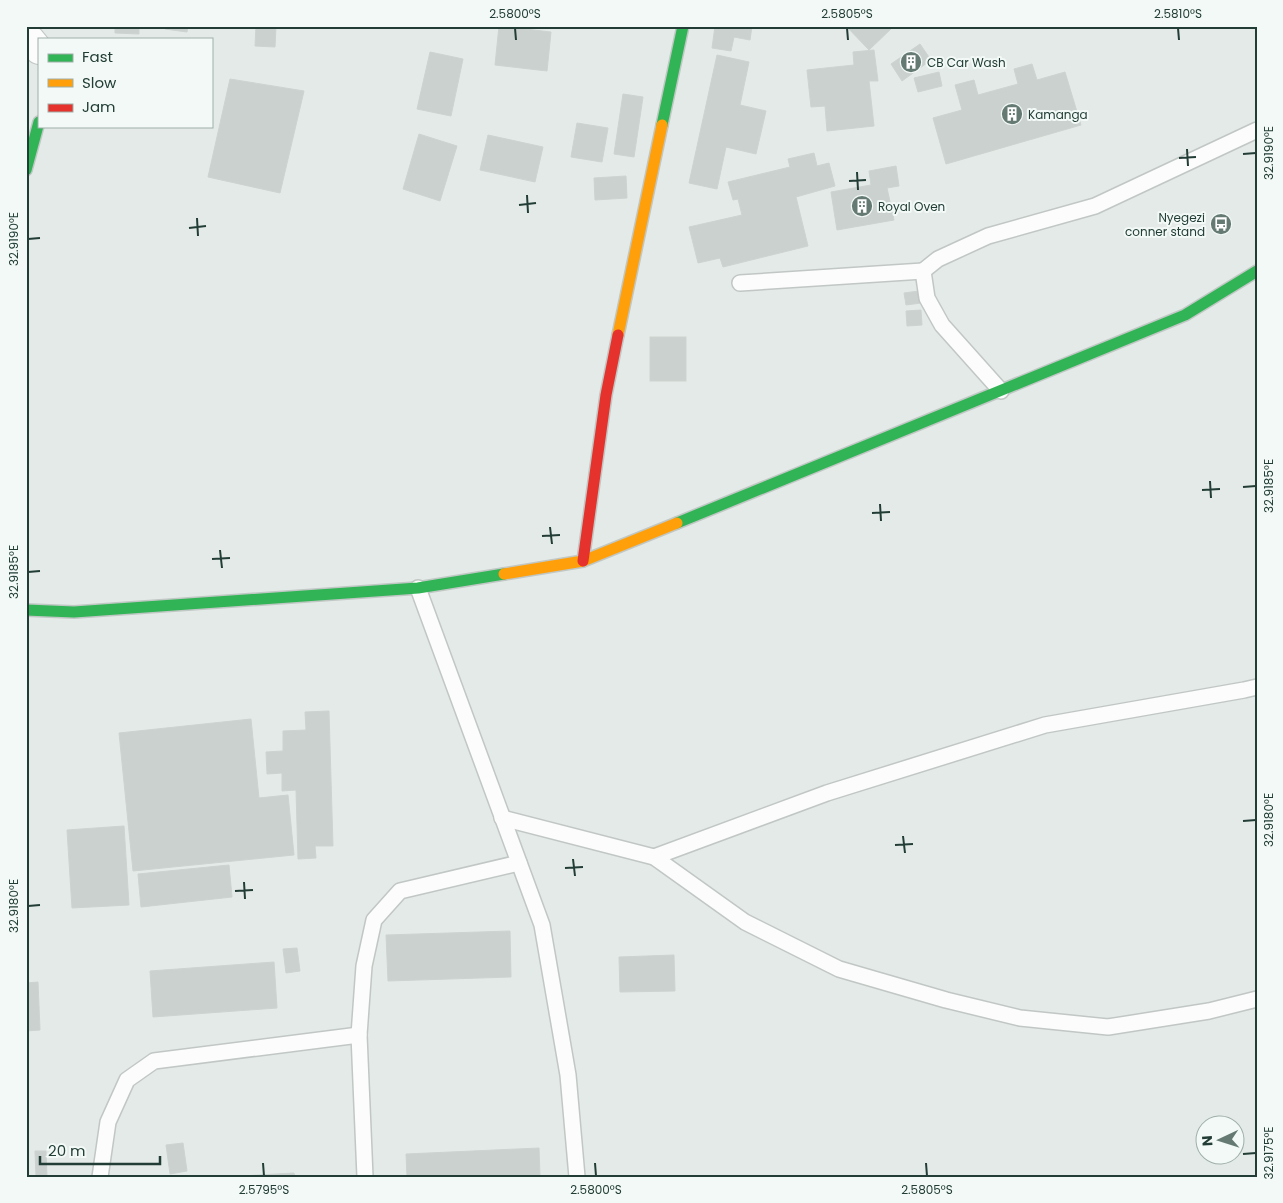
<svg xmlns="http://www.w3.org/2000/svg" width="1283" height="1203" viewBox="0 0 1283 1203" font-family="Poppins,sans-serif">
<rect width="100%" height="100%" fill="#e4eae7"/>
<g fill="#cbd1cf" stroke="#cdd3d0">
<path d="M115 26H139V34L115 33Z"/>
<path d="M165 26H188L187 32 165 29Z"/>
<path d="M256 26H276L275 47 255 46Z"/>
<path d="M499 26 551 32 547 71 495 65Z"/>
<path d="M715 26H752L750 40 734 37 731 51 712 48Z"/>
<path d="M846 26H894L869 50Z"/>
<path d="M920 44 931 60 902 81 891 64Z"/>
<path d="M874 50 878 81H869L874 126 827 131 825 106 811 107 807 70 854 65 853 52Z"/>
<path d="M430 52 463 59 451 116 417 109Z"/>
<path d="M717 55 749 62 740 105 766 111 756 154 726 147 717 189 689 183Z"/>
<path d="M1032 64 1037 80 1065 72 1081 125 946 164 933 118 962 110 955 85 974 80 978 95 1018 84 1014 69Z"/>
<path d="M939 72 942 86 918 92 914 78Z"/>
<path d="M230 79 304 91 280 193 208 177Z"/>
<path d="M623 94 643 97 634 157 614 154Z"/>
<path d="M577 123 608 128 602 162 571 157Z"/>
<path d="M419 134 457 146 440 201 403 189Z"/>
<path d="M488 135 543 147 535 182 480 170Z"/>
<path d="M814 153 817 166 829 163 835 186 796 197 808 246 723 267 720 258 698 263 689 227 742 215 738 199 733 200 728 182 790 167 788 159Z"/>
<path d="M896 166 899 186 887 188 894 220 837 230 831 192 871 185 869 171Z"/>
<path d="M626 176 627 198 595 200 594 178Z"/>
<path d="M919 291 921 303 906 305 904 293Z"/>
<path d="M921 310 922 325 907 326 906 311Z"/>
<rect x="650" y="337" width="36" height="44"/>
<path d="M329 711 333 846H315L316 858 298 859 296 790 282 791V773L267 774 266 752 283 751V731L306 730 305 712Z"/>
<path d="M251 719 259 798 288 795 294 855 133 871 119 733Z"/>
<path d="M124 826 129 905 72 908 67 830Z"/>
<path d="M229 865 232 897 141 907 138 874Z"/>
<path d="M510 931 511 977 388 981 386 935Z"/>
<path d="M297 948 300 971 286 973 283 949Z"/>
<path d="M674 955 675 991 620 992 619 957Z"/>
<path d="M274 962 277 1008 153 1017 150 971Z"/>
<path d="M38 982 40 1030 26 1031V983Z"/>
<path d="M183 1143 187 1171 170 1174 166 1145Z"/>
<path d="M539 1148 540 1177H407L406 1154Z"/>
<path d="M35 1151H46L47 1177H36Z"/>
<path d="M294 1173 295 1177H224Z"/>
</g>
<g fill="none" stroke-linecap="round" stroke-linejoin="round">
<g stroke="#c1c7c4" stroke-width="18">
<g id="lane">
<path d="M740 283 923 271"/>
<path d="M1001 391 942 325 927 298 923 271 938 259 988 236 1095 206 1257 130"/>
<path d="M418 588 542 925 568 1075 577 1177"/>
<path d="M502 818 654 857 745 922 839 969 946 1000 1020 1018 1108 1027 1209 1011 1257 999"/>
<path d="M654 857 827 793 1045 725 1244 690 1257 687"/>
<path d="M100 1177 108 1122 127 1080 154 1061 359 1035"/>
<path d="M365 1177 359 1035 364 966 374 920 400 891 519 863"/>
</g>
</g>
<g stroke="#c1c7c4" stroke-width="30">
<path id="street" d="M26 38 30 39 39 50"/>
</g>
<g stroke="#c0c7c4" stroke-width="14">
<g id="fast">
<path d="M662 125 683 26"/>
<path d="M26 170 39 122"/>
<path d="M677 523 1185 315 1257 271"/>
<path d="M26 610 74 612 418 588 504 574"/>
</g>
</g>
<g stroke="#c0c7c4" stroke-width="14">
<g id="slow">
<path d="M618 335 662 125"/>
<path d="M504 574 583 561 677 523"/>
</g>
</g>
<g stroke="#c0c7c4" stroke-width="14">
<path id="jam" d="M583 561 606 395 618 335"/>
</g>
<use href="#lane" stroke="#fbfcfb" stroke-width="15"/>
<use href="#street" stroke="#fbfcfb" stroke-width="28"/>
<use href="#fast" stroke="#30b455" stroke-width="11"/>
<use href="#slow" stroke="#ff9f0a" stroke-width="11"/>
<use href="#jam" stroke="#e5322d" stroke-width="11"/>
</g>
<path fill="none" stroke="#223d36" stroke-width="2" d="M515 28 516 40M847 28 848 40M1178 28 1179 40M1187 149 1188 166M1243 154 1256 153M1179 158 1196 157M857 172 858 190M849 181 866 180M527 195 528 213M519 205 536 203M197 218 198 236M189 228 206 226M28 239 40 238M1210 481 1211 498M1243 487 1256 486M1202 490 1220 489M880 504 881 521M872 513 890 512M550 527 552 544M542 536 560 535M220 550 222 568M212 559 230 558M28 572 40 571M1243 821 1256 820M903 836 905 853M895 845 913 844M573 859 575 876M565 868 583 867M244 882 245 899M235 891 253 890M28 906 40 905M1243 1154 1256 1153M263 1163 264 1176M595 1163 596 1176M926 1163 927 1176"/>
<defs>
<g id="building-disc" transform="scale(1.125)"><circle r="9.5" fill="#667a74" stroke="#f2f9f6"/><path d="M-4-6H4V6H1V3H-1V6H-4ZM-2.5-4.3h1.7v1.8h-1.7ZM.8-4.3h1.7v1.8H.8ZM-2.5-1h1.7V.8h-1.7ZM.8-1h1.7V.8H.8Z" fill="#fff"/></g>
<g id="bus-disc" transform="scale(1.125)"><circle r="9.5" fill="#667a74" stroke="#f2f9f6"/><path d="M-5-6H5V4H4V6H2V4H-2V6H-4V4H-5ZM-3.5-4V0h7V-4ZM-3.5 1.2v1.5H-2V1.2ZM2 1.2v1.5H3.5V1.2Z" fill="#fff"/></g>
</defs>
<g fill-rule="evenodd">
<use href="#building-disc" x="911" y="62"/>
<use href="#building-disc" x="1012" y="114"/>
<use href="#building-disc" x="862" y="206"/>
<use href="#bus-disc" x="1221" y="224"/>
</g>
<g text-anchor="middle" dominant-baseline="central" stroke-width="4" stroke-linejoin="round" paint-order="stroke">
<g font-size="12" fill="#223d36" stroke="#f2f9f6" text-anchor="start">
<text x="927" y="62">CB Car Wash</text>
<text x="1028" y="114">Kamanga</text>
<text x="878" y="206">Royal Oven</text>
<text x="1205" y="217" text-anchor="end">Nyegezi<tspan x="1205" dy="14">conner stand</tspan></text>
</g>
</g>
<rect width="1283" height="1203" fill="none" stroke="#f2f9f6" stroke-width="55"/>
<rect x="38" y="38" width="175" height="90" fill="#f2f9f6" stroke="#9faea9"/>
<rect x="48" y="54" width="25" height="8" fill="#30b455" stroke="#9faea9"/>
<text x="82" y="62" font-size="15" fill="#223d36">Fast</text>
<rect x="48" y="79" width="25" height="8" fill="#ff9f0a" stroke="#9faea9"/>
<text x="82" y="88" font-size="15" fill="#223d36">Slow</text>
<rect x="48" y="104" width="25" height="8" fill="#e5322d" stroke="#9faea9"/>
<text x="82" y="112" font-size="15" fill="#223d36">Jam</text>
<g transform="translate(1220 1140) rotate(266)"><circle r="24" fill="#f2f9f6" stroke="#9faea9"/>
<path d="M0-4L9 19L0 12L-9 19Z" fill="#667a74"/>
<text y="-8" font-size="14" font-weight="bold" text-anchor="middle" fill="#223d36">N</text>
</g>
<path d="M40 1156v8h120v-8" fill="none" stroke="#223d36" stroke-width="2.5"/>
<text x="48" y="1156" font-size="15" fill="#223d36" stroke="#f2f9f6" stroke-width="4" paint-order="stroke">20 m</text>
<rect x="28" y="28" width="1228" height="1148" fill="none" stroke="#223d36" stroke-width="2"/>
<g font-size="12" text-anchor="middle" fill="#223d36">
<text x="515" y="18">2.5800°S</text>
<text x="847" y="18">2.5805°S</text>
<text x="1178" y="18">2.5810°S</text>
<text transform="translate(1269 153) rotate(-90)" y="4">32.9190°E</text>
<text transform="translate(14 239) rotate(-90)" y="4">32.9190°E</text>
<text transform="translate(1269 486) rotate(-90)" y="4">32.9185°E</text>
<text transform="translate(14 572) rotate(-90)" y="4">32.9185°E</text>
<text transform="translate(1269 820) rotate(-90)" y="4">32.9180°E</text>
<text transform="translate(14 906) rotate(-90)" y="4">32.9180°E</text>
<text transform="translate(1269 1153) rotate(-90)" y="4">32.9175°E</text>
<text x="264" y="1194">2.5795°S</text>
<text x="596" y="1194">2.5800°S</text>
<text x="927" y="1194">2.5805°S</text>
</g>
</svg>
